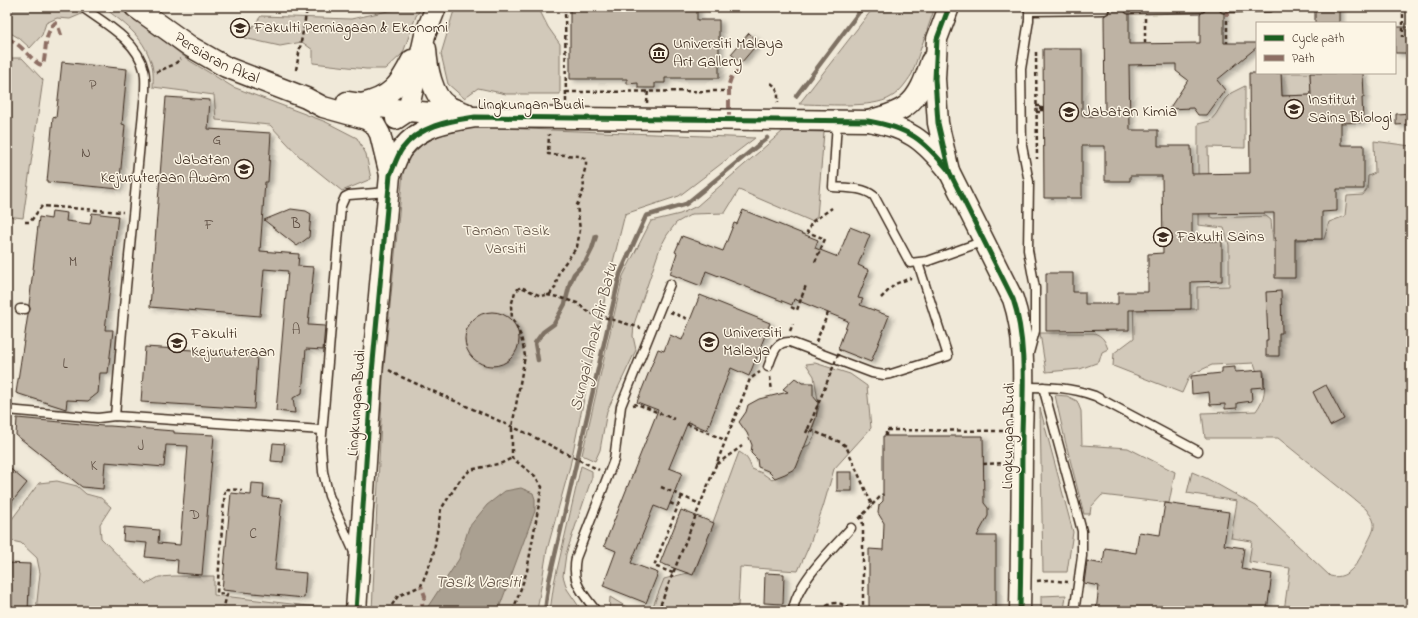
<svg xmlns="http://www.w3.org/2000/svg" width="1418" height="618" viewBox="0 0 1418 618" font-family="'Indie Flower',sans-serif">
<defs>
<filter id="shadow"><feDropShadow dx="4.5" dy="2.5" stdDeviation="2" flood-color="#0004"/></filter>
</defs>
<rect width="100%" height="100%" fill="#f0e9d9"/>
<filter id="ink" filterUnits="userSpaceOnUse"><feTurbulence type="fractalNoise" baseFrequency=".025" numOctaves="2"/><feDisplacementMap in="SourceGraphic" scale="8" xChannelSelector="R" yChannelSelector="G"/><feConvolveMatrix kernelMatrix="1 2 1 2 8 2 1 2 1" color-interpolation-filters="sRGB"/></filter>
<g filter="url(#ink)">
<g fill="#d2c9ba" stroke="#867a6c">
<path d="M7 7H76L84 13 70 19 57 18 46 23 42 35 30 48 19 38 7 31Z"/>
<path d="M103 7H120L190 61 233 87 326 122 357 138 366 154 371 179 342 191 300 157 270 125 216 120 214 95 153 87C153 79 154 70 151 62 143 36 124 23 103 7Z"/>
<path d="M400 7H422L416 16 403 53 386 69H366L313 63V50L302 42 280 46 244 38 261 16 351 19 397 9Z"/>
<path d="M455 7H538L548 27 560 44V94H506L478 88 464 98 448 84 441 54Z"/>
<path d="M874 7H935L912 74C906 83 900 92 891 97 873 109 822 104 799 104Z"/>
<path d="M7 58H22L43 80 23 218 7 216Z"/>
<path d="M1281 73H1310L1311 95 1282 96Z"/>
<path d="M1245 86V148L1208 147 1210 216 1214 218 1266 216 1271 220 1273 241 1324 239 1329 222 1345 216 1347 196 1363 195 1367 189 1368 176 1375 173 1374 141 1411 146V611H1284L1290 568 1249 562 1252 541 1231 538 1237 501 1187 493 1192 472 1206 478 1256 506 1330 576C1350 581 1360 559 1367 544 1370 537 1375 530 1374 523 1373 517 1369 514 1366 509L1278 438H1205L1202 413 1256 411C1266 397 1265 389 1264 372H1257L1254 363 1212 365 1190 375 1182 393 1113 366 1114 353 1134 338 1133 298 1149 309H1197V287L1229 286V245L1224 228 1198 225V124L1210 121 1216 114 1225 99 1231 93Z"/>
<path d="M475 127 755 138 679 196 625 214 610 274 570 466 547 550 537 611H372L383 377 404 163 423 144 440 135Z"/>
<path d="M783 131 824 132 817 217 811 221 739 190 725 213 692 214 676 223 667 235 660 248 634 324 633 336 636 350 607 411 600 450 595 461 582 455 623 276 651 221 680 214 697 206Z"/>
<path d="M1040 333H1094C1103 336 1105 341 1108 349L1102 352 1099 362 1080 369 1046 372Z"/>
<path d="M815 363 850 374 867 386 871 428 834 469 823 507 809 546 798 571 740 567 738 606 721 611H651L664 579 695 571 739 452C747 456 749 461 752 469L762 473 772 480 782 472 804 447 809 445 815 435 813 427 819 407 814 376 806 364Z"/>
<path d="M1055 395 1067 396 1077 401 1081 411 1082 445 1128 448 1175 472 1169 503 1102 495 1091 507 1090 514H1084L1065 440Z"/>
<path d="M1040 408 1073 532 1067 572H1043Z"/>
<path d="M581 466 592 471V477L566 554 563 576 567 589 582 611H550L554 583Z"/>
<path d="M57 481 77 486 86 494 101 498 111 507 100 524 101 538 146 584 159 577 174 576H214V595L326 608V611H115L111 609 36 611 40 573 37 558 21 543 7 540V522L9 523 39 483Z"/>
<path d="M1066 595 1064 611H1041V596Z"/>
<path d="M610 597 633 611H609Z"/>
</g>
<path fill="#aaa091" stroke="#7e7163" d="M521 488 533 493 535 499V511L498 611H425L459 559 469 527 487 505 505 491Z"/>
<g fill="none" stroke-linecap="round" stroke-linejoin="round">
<g stroke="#7e7163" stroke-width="4.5">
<path d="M796 96 863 7"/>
<path d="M538 360 535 343 543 332 554 324 565 304 570 283 574 274 586 261 592 249 596 236"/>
<path d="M545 611 549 581 620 274 646 216 686 204 767 138"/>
</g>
</g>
<g fill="#beb3a4" stroke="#3b2a1e" filter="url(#shadow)">
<path d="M570 7H697V20H719V78H665V83H655V88H638V83L627 84V79H570Z"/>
<path d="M1109 7H1124L1125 12 1129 14V44L1200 43V14L1205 11V7H1219L1220 11 1224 13V43H1257V47L1217 80 1225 90 1207 115H1198L1193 108 1169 109 1188 80 1176 71V64L1129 65 1130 130H1158V146H1191L1192 174 1250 173 1249 73H1281L1282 96 1311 95 1310 73H1363L1364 97H1362L1363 122 1341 123V145H1364V189H1337V211L1322 212V239H1295V278H1275V239H1274V213L1192 214V241H1222V281L1191 282V309L1129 310V330L1046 331V273H1073V292H1085V304H1118V292H1148V254L1163 253 1162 176H1130V181H1105V146H1082V198H1044L1043 49H1082V116H1105L1104 16 1109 13Z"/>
<rect x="1315" y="7" width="24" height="16"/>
<rect x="1395" y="27" width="16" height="26"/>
<path d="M749 33 759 42 741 63 731 54Z"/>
<path d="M62 62 127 69 122 124 125 125 119 189 47 182 53 117 56 118Z"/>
<path d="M166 97 210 100 208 129 271 133 268 182H265L260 251 299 254 298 266 314 267 308 325 325 326 323 350 306 349 302 393 293 398 295 413 276 411 288 271 264 269 260 316 150 307Z"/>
<path d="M1411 113V124L1396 125V114Z"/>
<path d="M291 209 306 211 311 214 309 237 297 246 264 220Z"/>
<path d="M743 210 818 240 815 248 838 257 850 227 870 235 858 265 869 270 858 298 863 299 860 305 889 316 871 362 838 349 848 321 794 299 792 305 706 271 701 286 670 274 677 253 675 252 682 236 723 251 734 223 737 224Z"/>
<path d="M52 211 67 213 66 221 90 224 92 213 118 216 105 330H113L108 373H100L98 393 88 401 67 400 66 409 16 393 28 314 30 309 29 305 39 217 51 219Z"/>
<path d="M1281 291 1282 333H1279V356H1266V340H1268L1266 292Z"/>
<path d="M700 295 770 323 749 376 731 368 707 430 688 422 669 468 682 473 667 511 654 506 631 563 658 573 646 603 603 586 616 551 604 546 658 410 637 402 658 349 664 351 670 335 682 340Z"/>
<circle cx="492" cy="339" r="27"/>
<path d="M145 347 257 354 254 409 141 402Z"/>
<path d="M1235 367V372L1263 370 1264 387 1251 388 1252 401 1237 403V408L1225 409V404L1210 405 1209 392 1192 394 1191 376 1222 373V368Z"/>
<path d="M795 378 802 383H813V396L818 402 816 418 796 468 785 474 775 478 768 471 758 467 757 459 751 453 752 445 747 433 739 422 746 412 748 405 759 399 788 392 783 389Z"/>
<path d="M1326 385 1344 419 1330 426 1313 392Z"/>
<path d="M17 418 103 426H110L174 431V433L214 435 202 575 177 573 178 560 145 557 147 543 123 541 124 527 159 530 158 543 180 545 188 446 166 445 164 467 105 462 103 489 82 487 16 435Z"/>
<path d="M883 436H983L984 503 988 508V516L977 536H996V611H869V549L883 550 884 523 878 513 879 505 883 501Z"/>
<path d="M273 443 285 444 283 462 271 461Z"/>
<path d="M7 466 27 483 7 508Z"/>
<rect x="837" y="472" width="15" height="19"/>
<path d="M252 483 264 484 263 497 282 499 275 570 306 573 304 598 222 590 231 493 251 495Z"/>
<path d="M1165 503 1229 512 1224 545 1244 548 1241 569 1272 574 1267 611H1096L1099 586 1084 583 1087 561 1103 564 1105 548 1136 553 1139 532 1160 535Z"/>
<path d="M681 510 714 523 693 575 660 563Z"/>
<path d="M7 563 30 564 28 611H7Z"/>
<path d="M765 573 784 574 783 604 764 603Z"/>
</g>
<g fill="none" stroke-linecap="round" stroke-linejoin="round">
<g stroke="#3b2a1e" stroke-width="11">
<g id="service">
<path d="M82 7C104 23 138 41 144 70 146 77 145 85 145 92L123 318 115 416"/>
<path d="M1224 8 1270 7"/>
<path d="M1129 9 1200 8"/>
<path d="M1029 11 1104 10"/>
<path d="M837 121 833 187C846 188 863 187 874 196L910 263 928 261 984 241"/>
<path d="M20 309H25"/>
<path d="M1029 353 1035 331V288L1028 250 1029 182 1022 146 1021 69 1029 20V7"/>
<path d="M768 367C773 355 775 341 790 342L872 373 884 375 891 374 948 356 918 263"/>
<path d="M1024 387C1051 387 1070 387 1095 396L1198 451"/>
<path d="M1043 387 1082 531V556L1075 606 1076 611"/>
<path d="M7 410 98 418 115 416 322 430"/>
<path d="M354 552 329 496 323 472 321 446 341 206 345 197 349 195 388 192"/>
<path d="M596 611C582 592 571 583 576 558L614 460 621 406 670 284"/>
<path d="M793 611C796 583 832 549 851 528"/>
</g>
</g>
<g stroke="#3b2a1e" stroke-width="23">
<g id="tertiary">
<path id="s1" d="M135 7 191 47 226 67 306 98 323 107 366 119 375 125 380 134 390 175"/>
<path d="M949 7 937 39 935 79 938 123 949 171 1013 299C1027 340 1023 391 1022 434 1022 493 1021 552 1020 611"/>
<path d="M426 49C427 66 432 97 448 106 453 109 460 111 465 113"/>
<path d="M347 102 408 111 456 115"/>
<path d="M362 104C391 97 399 86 412 60"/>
<path d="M396 119 408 111 425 35 436 7"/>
<path d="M869 121C880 117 896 114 906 106 920 96 926 76 931 61"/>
<path d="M356 611 372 373 390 175C394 167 397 156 402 149 419 126 448 121 475 117L868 121C909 128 923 139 949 171"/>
</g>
</g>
<g stroke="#3b2a1e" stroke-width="2.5" stroke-dasharray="4 3" stroke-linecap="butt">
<path d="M565 7 566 102"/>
<path d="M1403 7V37"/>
<path d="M1145 18V44"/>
<path d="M1227 20V43"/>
<path d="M1036 52 1037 159"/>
<path d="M296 70 307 9"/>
<path d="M156 72 173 65 181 59"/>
<path d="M771 83C779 89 778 94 778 103"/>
<path d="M566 92 729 91"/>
<path d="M647 103 648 89"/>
<path d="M1036 106H1042V108H1039V110H1043"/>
<path d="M1036 112H1043"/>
<path d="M25 222H30L42 206 123 212"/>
<path d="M815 262 825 239 807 232 812 222 832 208"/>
<path d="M547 295 558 297 577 303 590 313 641 328"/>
<path d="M881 298 895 284 911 278"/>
<path d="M791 307 797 310 806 285"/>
<path d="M670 312 688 319"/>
<path d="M790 331 793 324"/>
<path d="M816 342 828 313"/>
<path d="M389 370 397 375 526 433 599 470"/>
<path d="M770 377 772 391"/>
<path d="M633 405 637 404 674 419"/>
<path d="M687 424 725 440"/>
<path d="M806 433 808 429 840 442 846 446 872 505 858 520"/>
<path d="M886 436V430L1006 431"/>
<path d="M717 464 742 446"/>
<path d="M983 464 1006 463"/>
<path d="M661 487 700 504"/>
<path d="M670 503 677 506"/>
<path d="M872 505 883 494"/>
<path d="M862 515 863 526"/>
<path d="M863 531V611"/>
<path d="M673 573 654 566 682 496"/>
<path d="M1037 581 1047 580 1068 582"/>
<path d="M223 611 227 594 217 593 225 489 242 490"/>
<path d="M388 611 398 596 421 586 433 556 441 509 460 480 470 470 502 463 512 458"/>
<path d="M513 611 527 571 542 487 535 476 512 458V427L525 356 521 336 512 318 511 306 515 292 518 289 521 287 541 296 550 294 555 288 559 271 577 247 580 230 577 205 584 189 583 177 586 165V161L584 158 579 156 548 154 549 134"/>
<path d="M658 611 750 379 760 372"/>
<path d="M821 611C830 600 842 601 852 611"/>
</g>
<use href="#service" stroke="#fcf5e5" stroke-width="8"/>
<use href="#tertiary" stroke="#fcf5e5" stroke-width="20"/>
<path stroke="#3b2a1e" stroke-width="2.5" stroke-dasharray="4 3" stroke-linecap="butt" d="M808 429 840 350"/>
<g stroke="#8d6e63" stroke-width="4" stroke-dasharray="8 4" stroke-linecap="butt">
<path d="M1227 8V20"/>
<path d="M7 39C23 43 33 65 43 65 47 51 43 35 55 23L58 26 62 38"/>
<path d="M729 120V84L731 78 737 71"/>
<path d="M420 611 425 596 421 586"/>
</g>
<g stroke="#fcf5e5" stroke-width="8">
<g id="cycleway">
<path d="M949 7 937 39 935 79 938 123 949 171 1013 299C1027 340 1023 391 1022 434 1022 493 1021 552 1020 611"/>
<path d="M356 611 372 373 390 175C394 167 397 156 402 149 419 126 448 121 475 117L868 121C909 128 923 139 949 171"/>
</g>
</g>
<use href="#cycleway" stroke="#1b5e20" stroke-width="5"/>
</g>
</g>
<defs>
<g id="university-ring" transform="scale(1)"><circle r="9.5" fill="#fcf5e5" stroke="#3b2a1e" stroke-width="1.5"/><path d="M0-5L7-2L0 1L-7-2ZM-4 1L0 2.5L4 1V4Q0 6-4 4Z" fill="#3b2a1e"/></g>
<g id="museum-ring" transform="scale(1)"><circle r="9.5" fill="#fcf5e5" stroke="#3b2a1e" stroke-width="1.5"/><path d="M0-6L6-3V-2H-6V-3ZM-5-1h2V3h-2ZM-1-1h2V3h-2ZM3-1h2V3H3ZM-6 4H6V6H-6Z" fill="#3b2a1e"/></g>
</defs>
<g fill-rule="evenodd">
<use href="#university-ring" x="240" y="28"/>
<use href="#museum-ring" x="659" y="53"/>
<use href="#university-ring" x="1294" y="109"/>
<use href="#university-ring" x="1069" y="112"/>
<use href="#university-ring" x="244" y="169"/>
<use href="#university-ring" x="1163" y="237"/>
<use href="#university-ring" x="709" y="342"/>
<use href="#university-ring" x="177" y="343"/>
</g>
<g text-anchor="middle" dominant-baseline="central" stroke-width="3" stroke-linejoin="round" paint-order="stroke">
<g font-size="14" fill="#5c4c40">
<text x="93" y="85">P</text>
<text x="217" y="140">G</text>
<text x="86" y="153">N</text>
<text x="296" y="224">B</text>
<text x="209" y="225">F</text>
<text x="73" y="262">M</text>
<text x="296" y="330">A</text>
<text x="65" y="364">L</text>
<text x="141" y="446">J</text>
<text x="94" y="466">K</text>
<text x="195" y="515">D</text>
<text x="253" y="534">C</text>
</g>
<g font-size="16" fill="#3b2a1e" stroke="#fcf5e5" text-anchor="start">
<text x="254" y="28">Fakulti Perniagaan &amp; Ekonomi</text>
<text x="673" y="44">Universiti Malaya<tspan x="673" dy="18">Art Gallery</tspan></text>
<text x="1308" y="100">Institut<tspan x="1308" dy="18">Sains Biologi</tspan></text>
<text x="1083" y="112">Jabatan Kimia</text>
<text x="230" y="160" text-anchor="end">Jabatan<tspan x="230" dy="18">Kejuruteraan Awam</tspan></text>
<text x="1177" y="237">Fakulti Sains</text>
<text x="723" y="333">Universiti<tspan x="723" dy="18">Malaya</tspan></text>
<text x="191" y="334">Fakulti<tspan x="191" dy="18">Kejuruteraan</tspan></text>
</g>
<g font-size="16" fill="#3b2a1e" stroke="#fcf5e5">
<text stroke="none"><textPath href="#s1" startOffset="97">Persiaran Akal</textPath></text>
<text x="531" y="105">Lingkungan Budi</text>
<text transform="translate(357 403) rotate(-86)">Lingkungan Budi</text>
<text transform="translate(1009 436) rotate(-89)">Lingkungan Budi</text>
</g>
<g font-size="16" fill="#615245" stroke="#fcf5e5">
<text x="506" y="231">Taman Tasik<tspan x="506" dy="18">Varsiti</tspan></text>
</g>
<g font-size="17" font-style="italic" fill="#625346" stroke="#fcf5e5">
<text transform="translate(594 337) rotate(-76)">Sungai Anak Air Batu</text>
<text x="478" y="582">Tasik Varsiti</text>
</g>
</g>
<rect width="1418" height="618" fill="none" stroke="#fcf5e5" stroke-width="24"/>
<rect x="12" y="12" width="1394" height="594" fill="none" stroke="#3b2a1e" stroke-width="1.5" filter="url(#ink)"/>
<rect x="1256" y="22" width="140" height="52" fill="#fcf5e5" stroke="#afa495"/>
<rect x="1264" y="35" width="20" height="6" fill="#1b5e20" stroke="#afa495"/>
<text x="1292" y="42" font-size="12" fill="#3b2a1e">Cycle path</text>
<rect x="1264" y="55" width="20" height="6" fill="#8d6e63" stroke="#afa495"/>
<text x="1292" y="62" font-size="12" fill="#3b2a1e">Path</text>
</svg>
